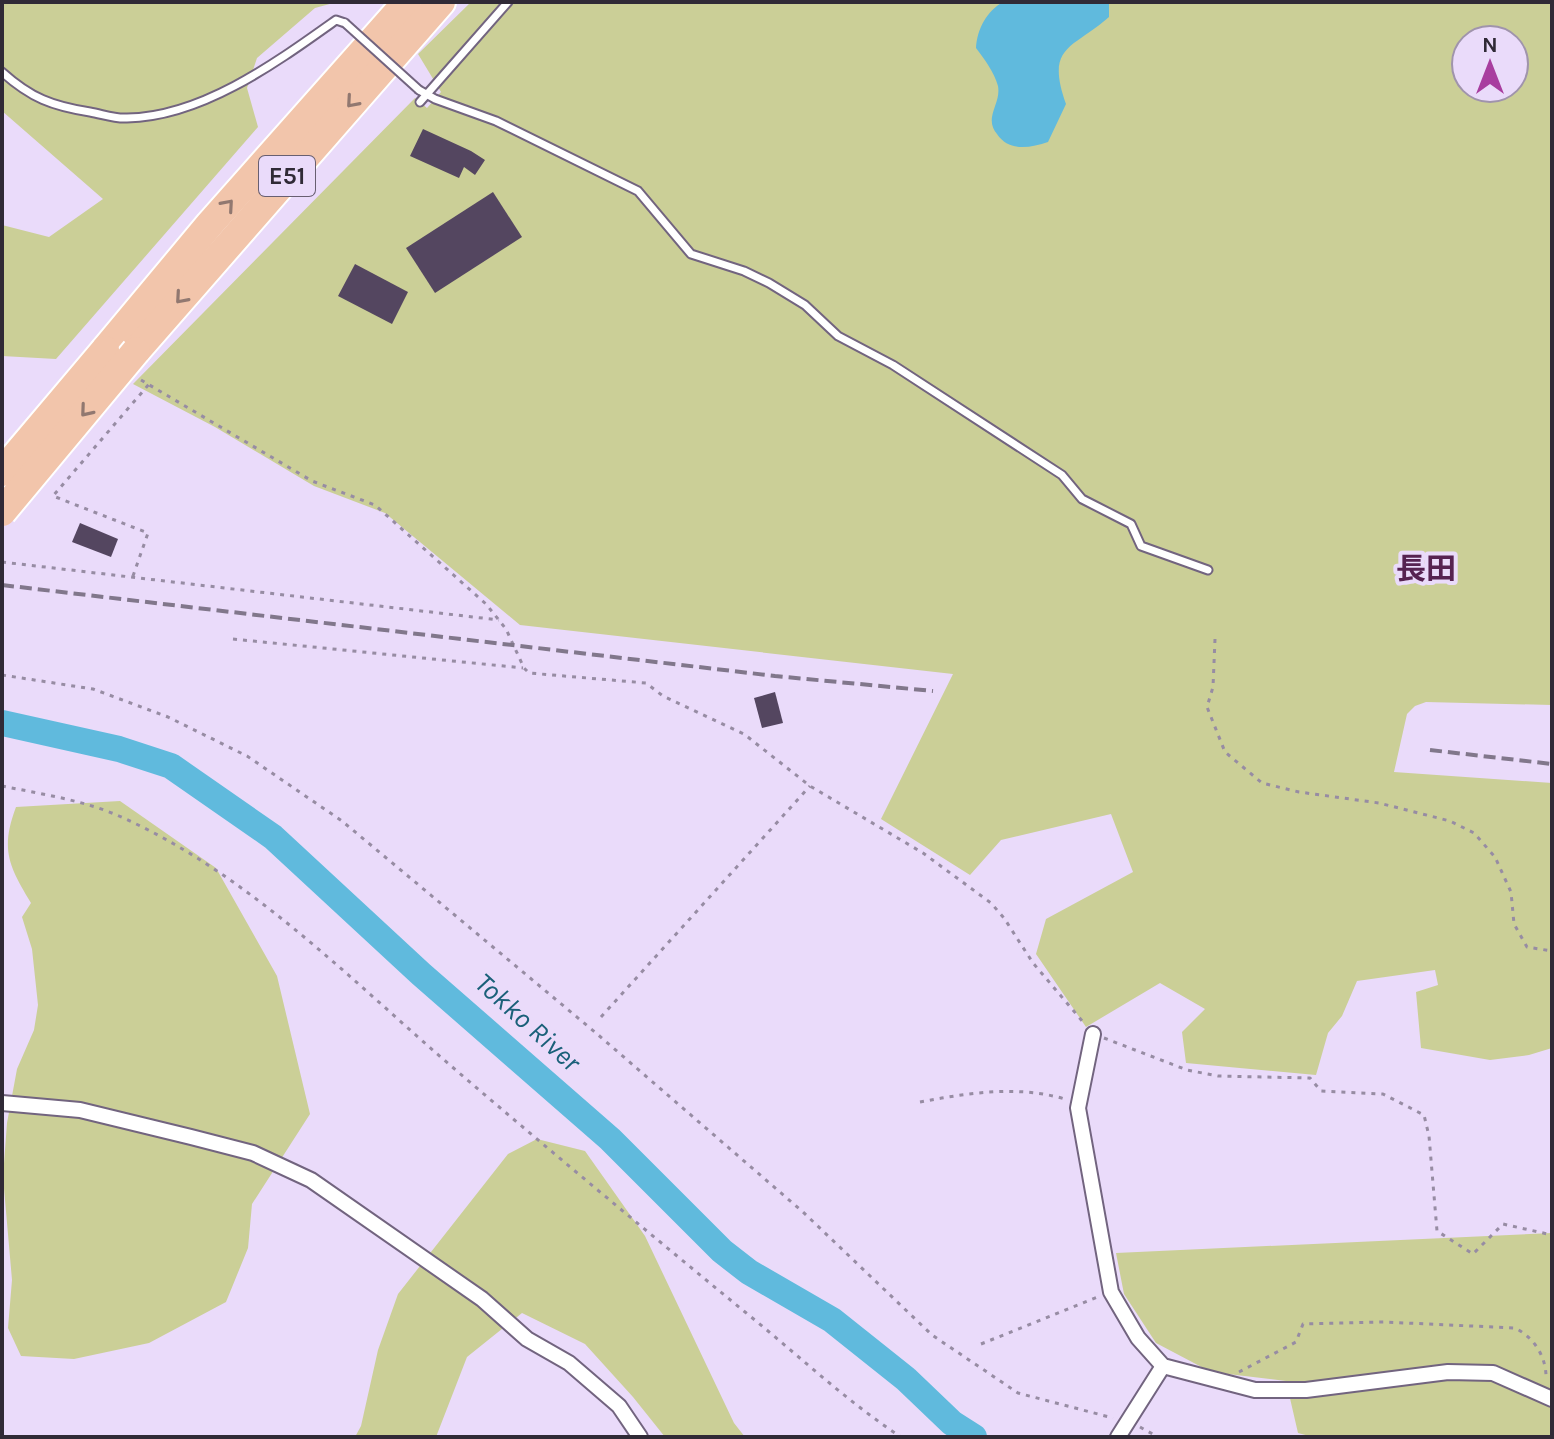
<svg xmlns="http://www.w3.org/2000/svg" width="1554" height="1439" viewBox="0 0 1554 1439" font-family="Karla,'Noto Sans JP',sans-serif">
<rect width="100%" height="100%" fill="#eadbfa"/>
<g fill="#cbcf97" fill-rule="evenodd">
<path d="M2 2H337L315 8 257 58 247 88 258 127 56 359 2 356V225L49 237 103 199 2 111Z"/>
<path d="M471 2H1552V705L1426 702 1415 706 1407 714 1394 772 1552 783V1048L1529 1055 1490 1060 1421 1048 1416 992 1438 985 1435 970 1357 981 1342 1016 1328 1033 1316 1075 1186 1063 1182 1032 1205 1009 1160 983 1086 1027 1036 954 1046 919 1133 872 1111 814 1001 840 970 875 881 819 953 674 520 625 385 513 314 486 215 427 133 384 415 98 427 108 441 92 418 54ZM1466 40H1514V88H1466Z"/>
<path d="M120 801 216 868 277 976 310 1114 252 1204 248 1248 226 1302 149 1343 74 1359 21 1356 8 1328 12 1280 3 1177 7 1123 17 1069 34 1030 38 1005 32 949 22 917 31 903C9 866 0 850 16 807Z"/>
<path d="M537 1139 585 1151 645 1236 734 1423 745 1437H665L633 1397 585 1344 522 1313 467 1357 436 1437H355L361 1426 378 1350 398 1294 508 1154Z"/>
<path d="M1552 1233V1437H1313L1298 1433 1286 1381 1211 1372 1156 1343 1124 1294 1116 1253Z"/>
</g>
<path fill="#60badd" d="M1003 2H1109V17C1073 49 1045 45 1066 104L1048 142C1030 148 1009 152 997 134 993 129 991 124 992 117 994 106 1000 98 998 86 994 72 985 60 976 48 977 29 987 11 1003 2Z"/>
<g fill="none" stroke-linecap="round" stroke-linejoin="round">
<path stroke="#60badd" stroke-width="26" d="M2 723 119 749 171 766 273 837 421 974 610 1139 722 1251 749 1272 832 1320 906 1379 952 1423 974 1437"/>
</g>
<g fill="#544660">
<path d="M423 129 471 151 485 160 475 175 464 167 459 178 410 156Z"/>
<path d="M493 192 522 237 435 293 406 248Z"/>
<path d="M355 264 408 292 392 324 338 296Z"/>
<path d="M80 523 118 539 111 557 72 542Z"/>
<path d="M775 692 783 723 762 728 754 698Z"/>
</g>
<g fill="none" stroke-linecap="round" stroke-linejoin="round">
<g stroke="#72647f" stroke-width="11">
<g id="service">
<path d="M2 72C31 98 52 106 90 112 102 114 115 119 127 118 202 117 277 62 336 20L345 23"/>
<path d="M419 90 435 99 496 121 638 191 691 254 744 271 769 283 805 305 838 336 893 365 1062 475 1082 499 1131 524 1141 546 1208 570"/>
<path d="M420 102 508 2"/>
</g>
</g>
<g stroke="#72647f" stroke-width="18">
<g id="minor">
<path d="M1093 1034 1078 1108 1111 1292 1138 1338 1163 1366 1255 1390H1306L1448 1372 1493 1373 1552 1399"/>
<path d="M2 1103 80 1110 191 1137 253 1153 311 1180 482 1299 527 1339 569 1363 619 1406 640 1437"/>
<path d="M1118 1437 1163 1366"/>
</g>
</g>
<g stroke="#fff" stroke-width="32">
<g id="motorway">
<path d="M105 350 210 224 407 2"/>
<path d="M136 351 441 2"/>
</g>
</g>
<g stroke="#978ca3" stroke-width="3" stroke-dasharray="4 6" stroke-linecap="butt">
<path d="M141 380 312 481 375 505 486 604 506 629 524 668 529 673 646 683 663 696 744 734 810 786 923 853 991 903 1004 918 1033 963 1083 1022"/>
<path d="M2 562 499 620"/>
<path d="M133 576 148 533 53 496 150 383"/>
<path d="M233 639 523 668"/>
<path d="M1215 639 1213 687 1207 707 1225 752 1262 783 1299 792 1379 803 1450 821 1474 833 1495 857 1511 892 1514 924 1527 947 1552 951"/>
<path d="M2 675 93 689 168 717 247 756 342 821 596 1033 803 1212 932 1335 1018 1393 1113 1418"/>
<path d="M2 786C41 794 83 800 119 816 243 871 342 971 443 1059 543 1145 644 1229 745 1312 797 1354 845 1400 901 1437"/>
<path d="M601 1017 810 786"/>
<path d="M1104 1038 1187 1070 1218 1076 1310 1078 1321 1091 1383 1094 1424 1115 1429 1136 1437 1231 1473 1254 1503 1224 1552 1235"/>
<path d="M920 1102C968 1093 1017 1085 1065 1099"/>
<path d="M981 1344 1100 1296"/>
<path d="M1239 1372 1296 1342 1303 1324 1384 1322 1515 1328C1535 1338 1547 1358 1546 1380"/>
<path d="M1140 1427 1158 1437"/>
</g>
<use href="#service" stroke="#fff" stroke-width="7"/>
<use href="#minor" stroke="#fff" stroke-width="14"/>
<use href="#motorway" stroke="#f2c5ab" stroke-width="28"/>
<g stroke="#81778b" stroke-width="4" stroke-dasharray="12 6" stroke-linecap="butt">
<path d="M2 585 775 676 933 691"/>
<path d="M1430 750 1552 764"/>
</g>
<g stroke="#72647f" stroke-width="11" stroke-linecap="butt">
<path id="service-bridge" d="M345 23 419 90"/>
</g>
<g stroke="#fff" stroke-width="32" stroke-linecap="butt">
<g id="motorway-bridge">
<path d="M2 472 105 350"/>
<path d="M2 512 136 351"/>
</g>
</g>
<use href="#service-bridge" stroke="#fff" stroke-width="7"/>
<use href="#motorway-bridge" stroke="#f2c5ab" stroke-width="28"/>
</g>
<defs><path id="oneway-chevron" d="M-2-3.5L2.5 0L-2 3.5" fill="none" stroke-width="1.6" stroke-linecap="round" stroke-linejoin="round" transform="scale(2)"/></defs>
<g stroke="#917870">
<use href="#oneway-chevron" transform="translate(352 102) rotate(131)"/>
<use href="#oneway-chevron" transform="translate(228 205) rotate(-49)"/>
<use href="#oneway-chevron" transform="translate(181 298) rotate(131)"/>
<use href="#oneway-chevron" transform="translate(86 411) rotate(130)"/>
</g>
<g text-anchor="middle" dominant-baseline="central" stroke-width="8" stroke-linejoin="round" paint-order="stroke">
<rect fill="#eadbfa" stroke="#685f71" stroke-width="2" x="259" y="156" width="56" height="40" rx="6"/>
<g font-size="24" font-weight="bold" fill="#302a36">
<text x="287" y="176">E51</text>
</g>
<g font-size="28" font-style="italic" fill="#1a6079" stroke="#eadbfa">
<text transform="translate(528 1022) rotate(42)">Tokko River</text>
</g>
<g font-size="30" font-weight="bold" fill="#562251" stroke="#eadbfa">
<text x="1426" y="569">長田</text>
</g>
</g>
<rect width="1554" height="1439" fill="none" stroke="#302a36" stroke-width="8"/>
<g transform="translate(1490 64)"><circle r="38" fill="#eadbfa" stroke="#a094ac" stroke-width="2"/>
<path d="M0-6L14 30L0 20L-14 30Z" fill="#a83e9f"/>
<text y="-12" font-size="22" font-weight="bold" text-anchor="middle" fill="#302a36">N</text>
</g>
</svg>
